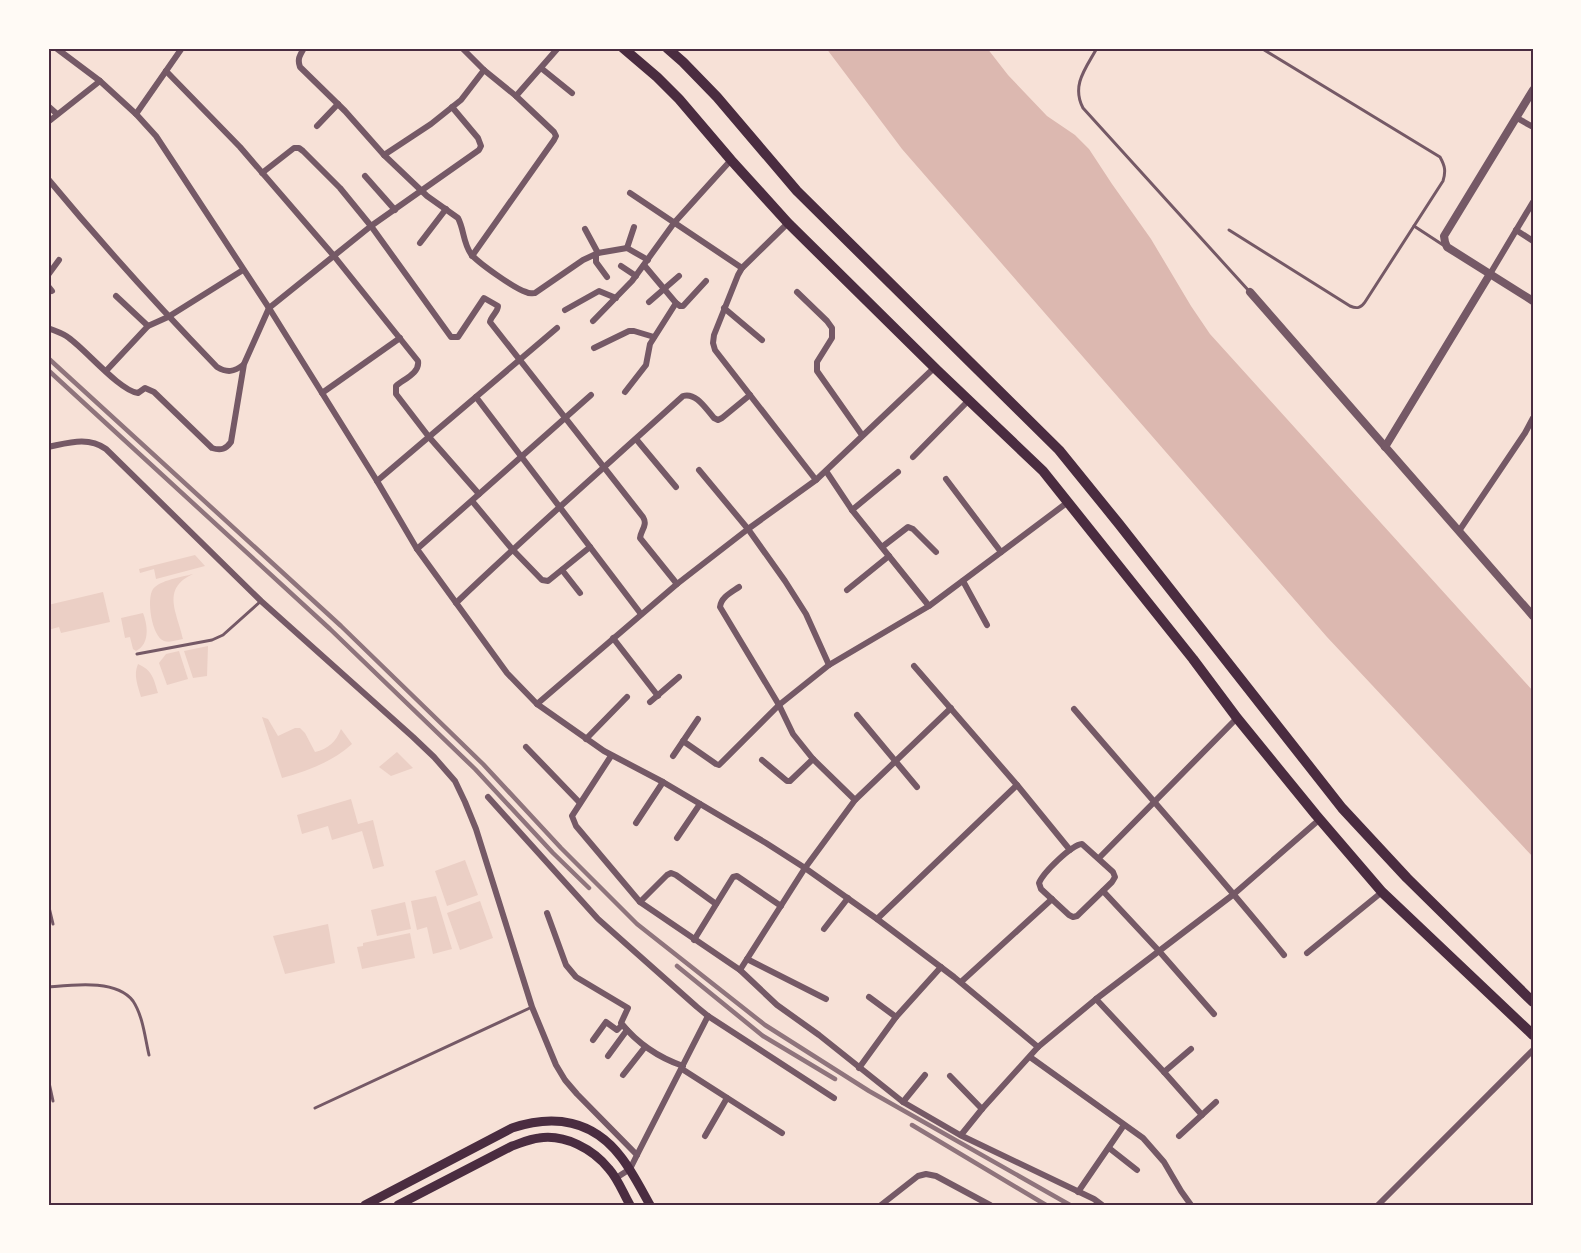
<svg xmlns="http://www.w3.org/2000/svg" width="1581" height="1253" viewBox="0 0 1581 1253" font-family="Commissioner,sans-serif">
<rect width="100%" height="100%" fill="#f7e1d7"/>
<g fill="#ebcfc5">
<path d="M195 555 205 566 156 579 154 569 140 573 139 569Z"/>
<path d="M193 574C160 589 178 614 183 639 177 640 170 643 164 641 152 637 146 599 153 589 160 580 182 577 193 574Z"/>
<path d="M103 592 110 622 61 633 59 627 48 630V605Z"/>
<path d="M143 613C148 626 150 644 136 651L133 649 130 637 125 638 121 618Z"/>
<path d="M208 646 207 676 193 678 184 651Z"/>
<path d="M179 651 188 679 167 685 159 663 166 654Z"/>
<path d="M138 664C152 670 154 679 158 693L141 697C138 686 133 675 138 664Z"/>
<path d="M262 717 268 719 278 736 295 728H300L305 733 315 752C328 749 336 742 341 729L352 744C332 762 308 771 282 778Z"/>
<path d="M397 752 413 768 391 776 379 767Z"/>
<path d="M351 799 358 824 373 820 384 866 373 869 362 831 332 840 328 826 302 834 297 815Z"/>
<path d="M465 860 478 895 447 906 435 871Z"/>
<path d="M436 896 452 949 433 954 427 927 417 930 411 901Z"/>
<path d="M480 901 493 938 460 950 447 913Z"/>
<path d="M405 902 411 929 377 936 371 910Z"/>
<path d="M328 924 335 963 285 974 273 936Z"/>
<path d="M410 933 415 958 362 969 357 947 363 946V943Z"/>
</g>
<path fill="#dcb8b0" d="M826 48H987L1008 75 1047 116 1075 135 1089 149 1112 184 1151 239 1191 306 1210 334 1533 691V857L1327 637 902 149Z"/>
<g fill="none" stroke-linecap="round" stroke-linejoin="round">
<g stroke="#755966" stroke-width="3">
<path d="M1097 48C1086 68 1071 85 1083 108L1249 291"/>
<path d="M1414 226 1443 245"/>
<path d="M1229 230 1350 306C1357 309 1361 308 1365 302L1443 181C1446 171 1445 166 1440 157L1261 48"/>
<path d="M137 654 212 640 223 635 261 601"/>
<path d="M48 903 53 924"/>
<path d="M48 987C73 985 116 979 133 1001 143 1016 145 1038 149 1055"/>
<path d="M48 1078 53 1101"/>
<path d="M315 1108 532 1007"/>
</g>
<g stroke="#755966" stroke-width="6">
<path d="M56 48 100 81 136 114 156 136 269 308 377 481 417 549 507 673 537 704 604 751 663 782 766 843 805 868 877 919 954 977 1038 1047"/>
<path d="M304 48C300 55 297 59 300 67L345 111 384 155 427 196 458 218C464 229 463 243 471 254 477 262 515 289 526 292 530 294 531 293 535 293L583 260 598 253 627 248 648 260"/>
<path d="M462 48 484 70"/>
<path d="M541 68 572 93"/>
<path d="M166 71 240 147 334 256 418 361C420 373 404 379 396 386V394L429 437 479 494"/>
<path d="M516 96 558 48"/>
<path d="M48 106 57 114"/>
<path d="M136 114 182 48"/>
<path d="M1517 118 1533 127"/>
<path d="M48 122 100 81"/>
<path d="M317 126 338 104"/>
<path d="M384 155 431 124 461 100 484 70 516 96 554 132 556 136 554 140 472 256"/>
<path d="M262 173 294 148H299L303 151 340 188 371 226 451 337H458L484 298 498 306C498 312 491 316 490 322L643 517C648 525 641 530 640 538L677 584"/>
<path d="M365 176 395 210"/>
<path d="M48 179C102 244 158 306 217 367 227 373 234 372 243 365"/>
<path d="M630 193 742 268"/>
<path d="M788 223 742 268 738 275 714 335 713 343 715 350 816 480"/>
<path d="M585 229 598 253"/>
<path d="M1516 230 1533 241"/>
<path d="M420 243 446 209"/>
<path d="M627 248 634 227"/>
<path d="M596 254V262L607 277"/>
<path d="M644 265 676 303 680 306H683L706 281"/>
<path d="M621 266 636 276"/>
<path d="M1490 274 1533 202"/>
<path d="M48 275 59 260"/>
<path d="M48 286 52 291"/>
<path d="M797 292 827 321 832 328V338L817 362V371L862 435"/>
<path d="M116 296 148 326"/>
<path d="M649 302 679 276"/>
<path d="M724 308 762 340"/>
<path d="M565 310 599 291 616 298"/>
<path d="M593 321 632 281 674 223 731 160"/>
<path d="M48 328C55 331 63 333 69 338 86 350 120 391 138 393L145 388 154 392 212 448C221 451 226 449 231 442L244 364 269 308 371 226 479 150 481 146 478 138 452 107"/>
<path d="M594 348 629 331H634L654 337"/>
<path d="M106 371 148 326 168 317 243 270"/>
<path d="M625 392 646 365 650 344 676 303"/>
<path d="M322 393 400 338"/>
<path d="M476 397 641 614"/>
<path d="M636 439 676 487"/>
<path d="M48 447C68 443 88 436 106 449L261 601 413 737 434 757 455 781 465 802 476 829 532 1007 556 1065 565 1080 577 1094 637 1155"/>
<path d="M913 457 969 400"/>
<path d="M699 470 748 529 785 581 806 614 829 665"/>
<path d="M826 471 852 510 929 606"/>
<path d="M946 479 1001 552"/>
<path d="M377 481 557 328"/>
<path d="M472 501 512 549 542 580 548 581 590 547"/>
<path d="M852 510 898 472"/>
<path d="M1459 531 1525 433 1533 418"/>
<path d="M882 547 908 527 913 529 936 552"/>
<path d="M417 549 591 395"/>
<path d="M562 570 580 593"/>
<path d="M963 581 987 625"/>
<path d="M739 587C732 592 721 597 720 607L779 705 793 734 813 759 855 800"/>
<path d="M847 590 889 556"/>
<path d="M456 603C530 532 607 465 683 396 696 392 706 409 714 418L718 420 722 418 750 395"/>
<path d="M613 638 658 696"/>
<path d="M914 666 1017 785 1070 850"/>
<path d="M650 702 679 677"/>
<path d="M537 704 677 584 748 529 816 480 934 368"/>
<path d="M1074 709C1144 791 1216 871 1284 955"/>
<path d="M857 715 917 787"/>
<path d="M586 739 627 697"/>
<path d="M683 741 716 764 719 765 779 705 829 665 929 606 1068 502"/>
<path d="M526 747 580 803"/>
<path d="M611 756 572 816 576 826 640 902 740 970 777 1005 819 1035 903 1102 960 1135 1094 1199 1102 1205"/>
<path d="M673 756 698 719"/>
<path d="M762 760 787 781H790L813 759"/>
<path d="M488 797 598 919 697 1007 708 1016 834 1098"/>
<path d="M636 823 663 782"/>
<path d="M677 838 700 804"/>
<path d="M1082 844 1113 872 1115 877 1112 882 1077 916 1073 917 1069 915 1041 889 1039 883C1043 873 1071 845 1082 844Z"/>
<path d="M1099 858 1237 718"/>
<path d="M1103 891 1159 951 1214 1014"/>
<path d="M640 902 667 875 671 873 676 875 716 904"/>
<path d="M547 913 566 965 576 977 628 1008 621 1023C638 1044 657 1057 683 1066"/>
<path d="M877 919 1017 785"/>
<path d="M824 929 848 898"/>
<path d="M694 940 733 877 737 876 781 906"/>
<path d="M1307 953 1382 892"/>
<path d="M747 959 826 999"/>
<path d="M740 970 805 868 855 800 951 708"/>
<path d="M961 982 1052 899"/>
<path d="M869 997 896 1017"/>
<path d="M1096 999 1164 1072 1202 1115"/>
<path d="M593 1040 606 1022 617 1030 622 1025"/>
<path d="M608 1056 627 1030"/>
<path d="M1030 1057 1143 1138 1164 1162 1181 1191 1191 1205"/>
<path d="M859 1068 896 1017 941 967"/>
<path d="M682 1069 782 1133"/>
<path d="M1164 1072 1191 1049"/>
<path d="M623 1075 645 1047"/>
<path d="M950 1076 982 1109"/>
<path d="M903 1102 925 1075"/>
<path d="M961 1135 982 1109 1038 1047 1096 999 1234 894 1320 819"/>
<path d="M705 1136 727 1098"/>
<path d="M1179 1136 1216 1102"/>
<path d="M1109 1148 1137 1170"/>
<path d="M616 1178 630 1169 637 1155 708 1016"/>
<path d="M1078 1192 1124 1125"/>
<path d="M881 1205 918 1176 926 1174 936 1176 990 1205"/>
<path d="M1378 1205 1533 1050"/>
</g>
<g stroke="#755966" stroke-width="8">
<path d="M1533 90 1444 236 1445 242 1447 247 1533 301"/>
<path d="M1250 292 1533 616"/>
<path d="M1385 447 1490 274"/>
</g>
<g stroke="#4a2c40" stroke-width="9">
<path d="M365 1205 512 1128C554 1114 593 1120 621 1157 632 1171 641 1189 650 1205"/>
<path d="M398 1205 512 1146C521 1143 530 1139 539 1138 565 1134 593 1149 609 1169 618 1179 623 1193 630 1205"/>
</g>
<g stroke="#4a2c40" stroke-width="10">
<path d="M623 48 657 77 679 99 731 160 788 223 938 371 1043 471 1193 659 1237 718 1316 815 1382 892 1533 1035"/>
<path d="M667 48 683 62 717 97 797 191 1059 450 1119 524 1342 808 1407 878 1533 1002"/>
</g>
<g stroke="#8f747c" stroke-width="4.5">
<path d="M48 358 341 626 483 764 561 848 637 924 765 1025 869 1091 1070 1205"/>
<path d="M48 370 330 629 475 769 553 853 589 888"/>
<path d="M677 966 763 1036 835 1079"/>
<path d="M912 1125 1046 1205"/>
</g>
</g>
<rect width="1581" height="1253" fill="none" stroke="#fffaf5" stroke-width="99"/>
<rect x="50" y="50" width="1482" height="1154" fill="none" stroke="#4a2c40" stroke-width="2"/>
</svg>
